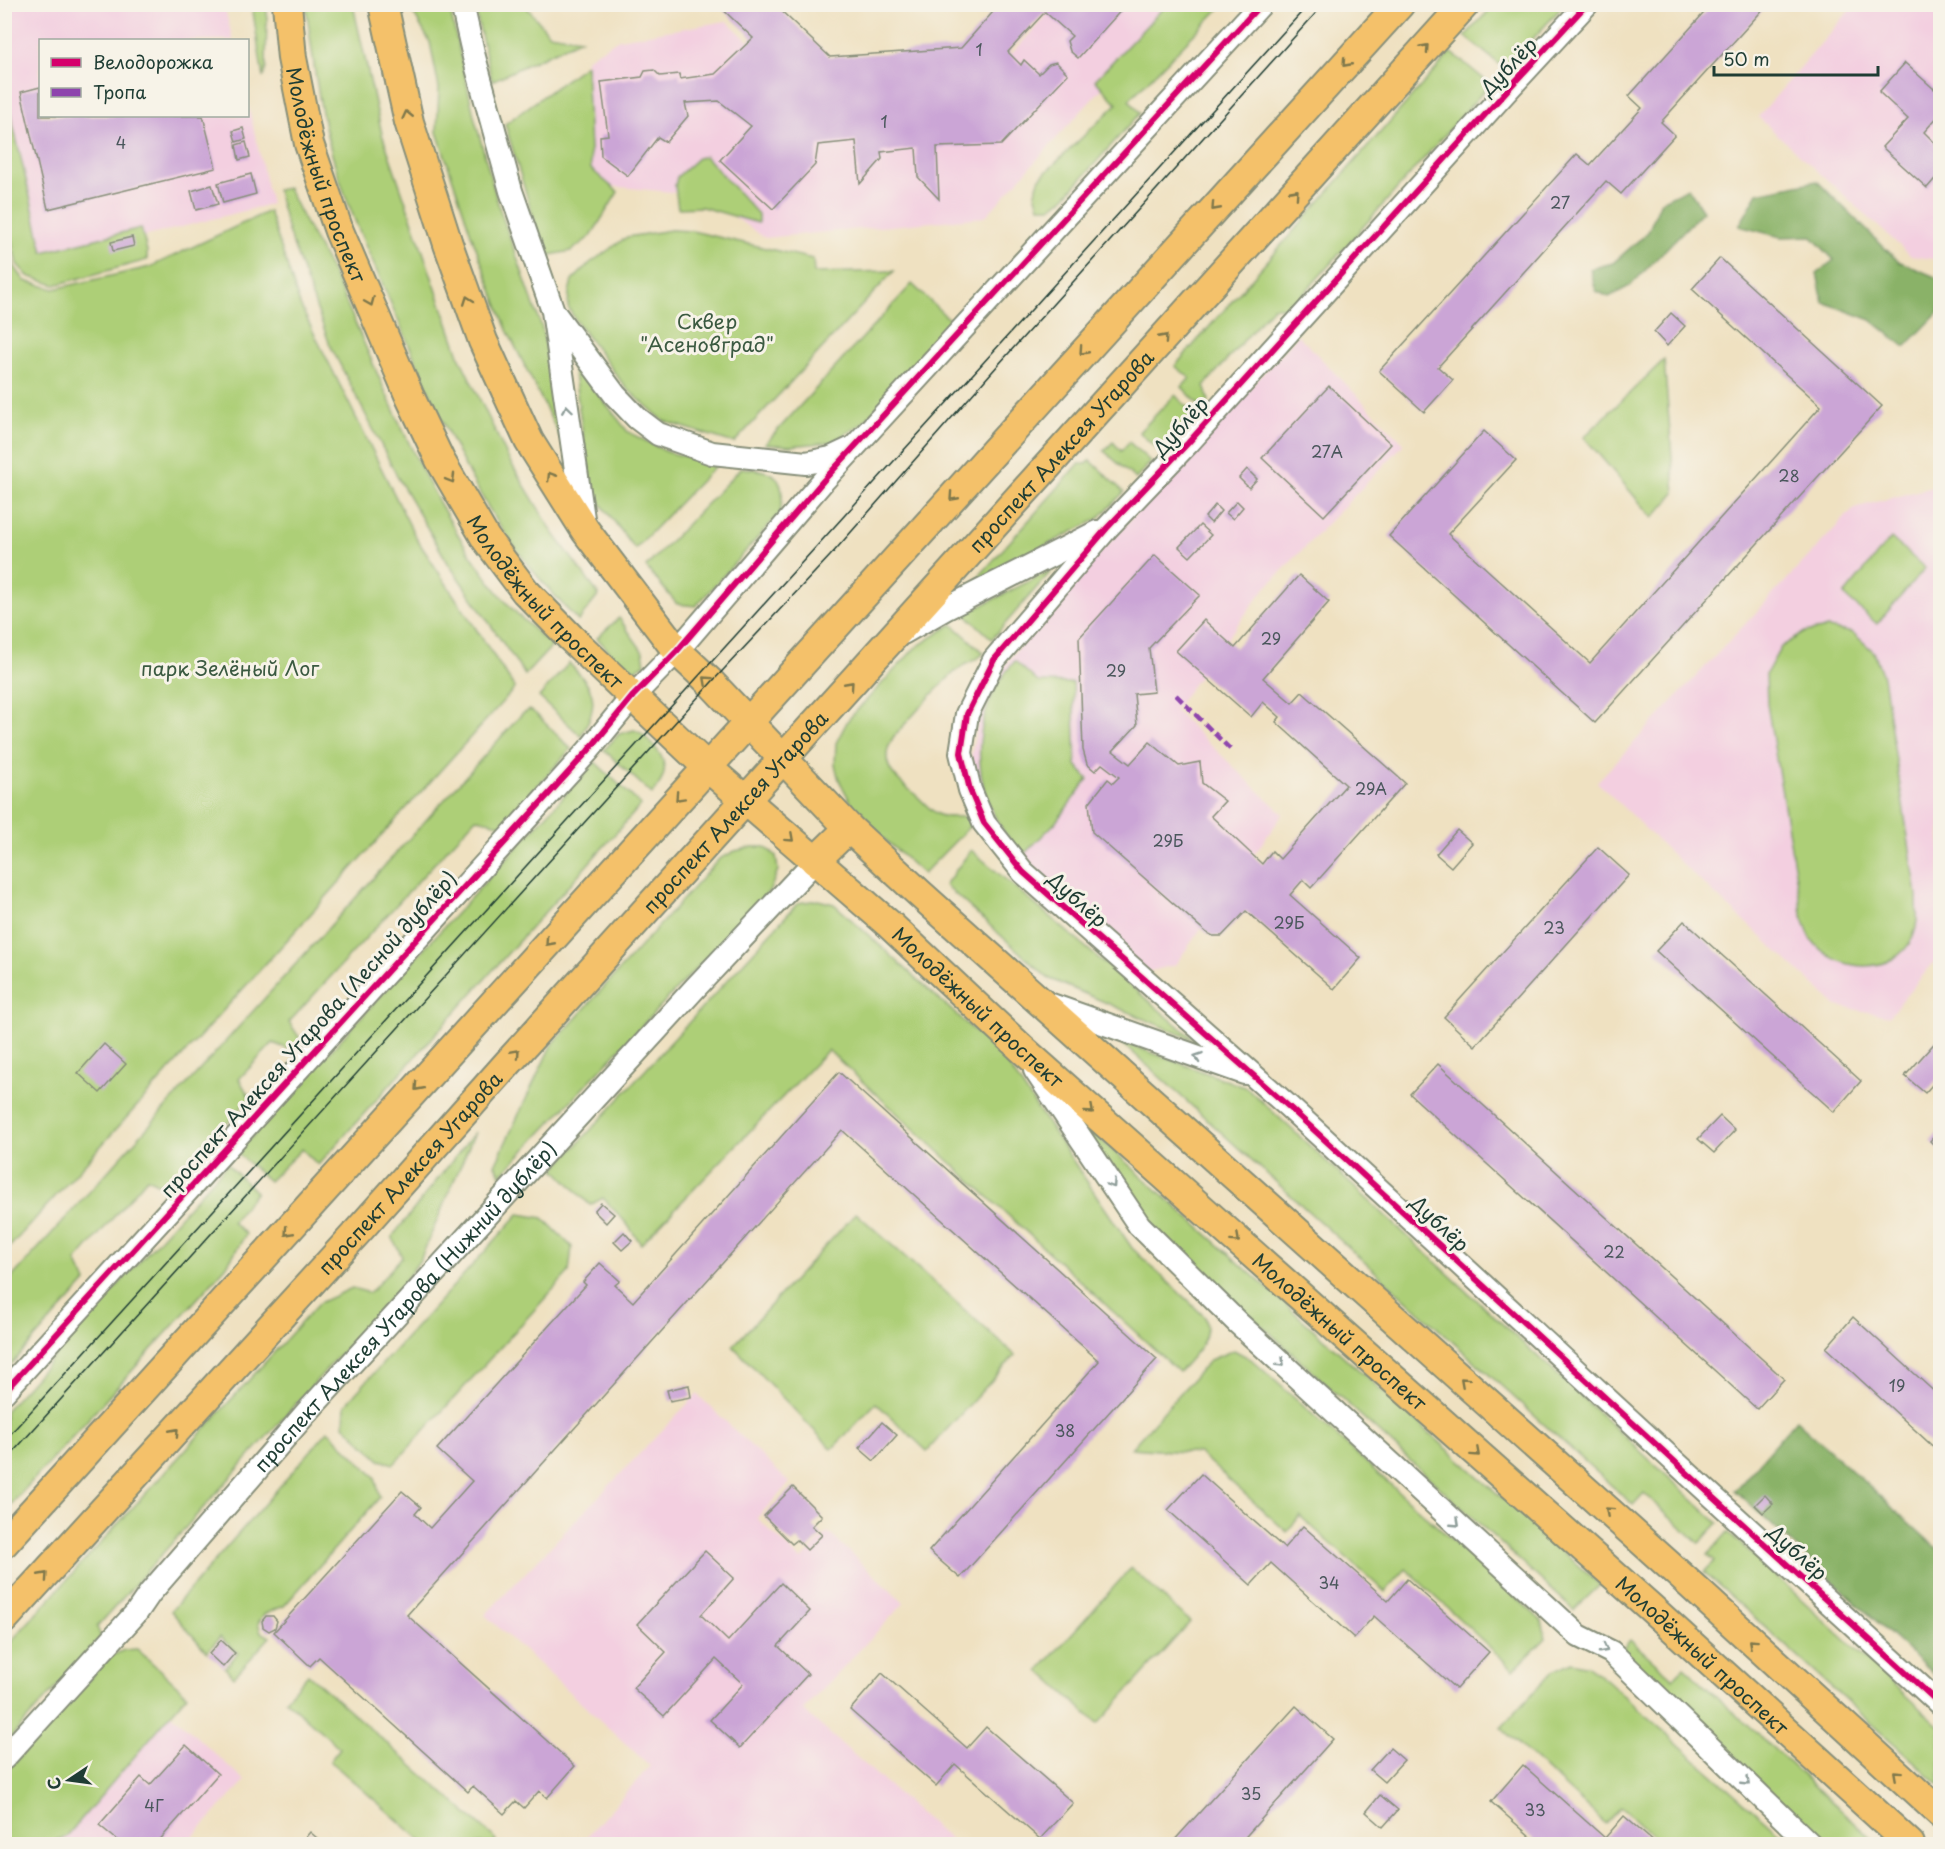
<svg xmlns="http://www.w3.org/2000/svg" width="1945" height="1849" viewBox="0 0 1945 1849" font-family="'Playpen Sans',sans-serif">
<rect width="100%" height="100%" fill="#f7f3e8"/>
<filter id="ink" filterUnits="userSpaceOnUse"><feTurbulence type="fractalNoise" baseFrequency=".0167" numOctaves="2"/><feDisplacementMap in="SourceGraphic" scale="12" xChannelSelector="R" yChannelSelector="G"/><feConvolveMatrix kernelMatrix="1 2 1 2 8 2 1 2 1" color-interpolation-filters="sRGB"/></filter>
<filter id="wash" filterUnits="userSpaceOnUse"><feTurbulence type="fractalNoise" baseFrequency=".008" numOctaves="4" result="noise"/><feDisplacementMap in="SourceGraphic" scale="24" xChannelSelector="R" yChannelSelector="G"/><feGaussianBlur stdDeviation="1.35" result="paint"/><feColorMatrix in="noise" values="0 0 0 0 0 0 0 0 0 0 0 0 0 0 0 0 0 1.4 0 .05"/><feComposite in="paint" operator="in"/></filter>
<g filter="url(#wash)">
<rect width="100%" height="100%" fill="#efe1c1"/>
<g fill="#f3cfe0">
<path d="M7 4 224 5 233 40H40V116H248V104L271 204 38 264 5 119 4 6Z"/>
<path d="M1056 5H1178L985 217 765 238 702 195 578 183 586 59 619 39 727 21 811 100 976 93Z"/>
<path d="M1854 5H1940V260L1911 256 1758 117Z"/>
<path d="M1298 335 1404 444 1262 592 1174 710 1283 814 1175 965 1147 972 1016 857 984 810 971 756 984 692 1051 607Z"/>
<path d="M1940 485V955L1889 1016 1837 1006 1684 866 1597 782 1854 508Z"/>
<path d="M697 1394 790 1483 757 1518 801 1560 828 1532 904 1603 803 1710 955 1844H580L650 1766 485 1615Z"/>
<path d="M166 1709 245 1781 186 1844H48Z"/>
</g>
<g fill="#adcf77" stroke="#668656" stroke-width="1.5">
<path d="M1167 4 1223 5 1129 100 1140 113 1065 197 1052 207H1039L1035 192 1040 178 1117 104 1095 80Z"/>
<path d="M252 5H267L266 68 263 78Z"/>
<path d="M306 5H353L382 134 460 358 509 460 554 534 599 595 578 621C560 601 540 581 524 559 469 489 434 403 399 322 374 263 343 202 328 139 317 95 312 50 306 5Z"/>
<path d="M410 5H449L475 120 499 207 542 328 564 445 507 330 472 237 437 132 439 88 430 42 412 11Z"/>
<path d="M474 5H525L549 34 581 39 492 81Z"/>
<path d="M1494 5V4L1564 5 1505 69 1465 36Z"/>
<path d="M1451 52 1490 84 1292 307H1273L1204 386 1209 401 1201 407 1182 387 1190 378 1175 366Z"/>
<path d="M586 65 591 169 618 192 591 236 571 251 545 256 505 124Z"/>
<path d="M4 86 43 252 141 228 147 251V260L55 285 28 276 17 264 5 212Z"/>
<path d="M705 156 758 214V223L702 207 678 208 675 186 677 177 698 158Z"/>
<path d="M288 188C304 224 326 257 342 293 388 396 433 515 506 602 520 618 537 632 552 646L525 675 448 563 398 478 330 345 288 231 277 190Z"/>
<path d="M269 211 300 305 416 538 515 688 5 1252 4 231 14 266 25 281 54 289 150 267Z"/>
<path d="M671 230 692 231 813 259 814 273 894 271 734 443 664 421 626 388 576 321 568 307 569 292 572 281 590 263 627 237Z"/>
<path d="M912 284 952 322 862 424 832 442 790 446 765 444Z"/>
<path d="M572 360 628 432 667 452 717 464 635 549 601 504 590 483Z"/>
<path d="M1664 360 1675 493 1653 518 1584 437Z"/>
<path d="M1175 395 1196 416 1161 453 1139 432Z"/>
<path d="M1113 442 1121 451 1129 442 1151 462 1136 479 1104 451Z"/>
<path d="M1090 460 1124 492 1098 519 974 582 1079 464H1087Z"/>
<path d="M741 468C775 470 788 476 780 513L696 606 677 604 646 567Z"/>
<path d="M1891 538 1925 568 1877 624 1844 595Z"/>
<path d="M1053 569 992 639 965 614Z"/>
<path d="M619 618 643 652 645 664 634 670 622 665 597 638Z"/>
<path d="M952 624 984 653C976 662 966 662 957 670 934 690 915 714 894 736 875 765 897 779 918 797 924 803 932 812 939 815 947 819 959 816 968 817L969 827 923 874 857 814 839 780 835 765 836 743 848 720 915 648Z"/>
<path d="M1828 628 1853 633 1874 652 1883 677 1917 895C1917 910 1919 923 1913 937 1894 977 1836 973 1812 940 1808 934 1806 925 1803 919L1767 704 1766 674 1781 647 1805 632Z"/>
<path d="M1015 661 1038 682 1073 683 1076 765 1088 779 1055 823 1024 854C968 806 965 714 1015 661Z"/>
<path d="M569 663C596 691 600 701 581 736L539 697Z"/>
<path d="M530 710 536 714 571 749 502 825 476 818 289 1022 303 1043 293 1051 273 1043 239 1079 250 1098 169 1189 147 1178 76 1261 86 1282 5 1371V1285L522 714Z"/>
<path d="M634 730C641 732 644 735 649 741 668 759 670 774 652 794L604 750 619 734Z"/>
<path d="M595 762 641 805 318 1165 302 1149 269 1181 237 1153Z"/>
<path d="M753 847H765L776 856 778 870 770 890 501 1175 495 1165 551 1046 719 859 735 851Z"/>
<path d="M971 850 1196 1041 1048 978 945 885Z"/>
<path d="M818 900 834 904 1002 1056 1132 1248 1205 1317C1213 1340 1193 1355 1179 1372L828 1050 641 1244 627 1224 603 1198 590 1205 555 1169 798 903Z"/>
<path d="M1120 1041 1247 1088 1718 1523 1699 1543 1644 1493 1633 1505Z"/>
<path d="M1073 1115 1600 1585 1574 1610 1145 1219Z"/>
<path d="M475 1132 420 1260 400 1287 97 1627 101 1637 5 1744V1648L319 1303 352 1288 370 1293 402 1257 392 1237Z"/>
<path d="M227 1164 256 1192 232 1222 246 1234 226 1267 5 1511V1411Z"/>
<path d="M856 1213 1015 1355 927 1451 876 1403 832 1449 733 1346Z"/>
<path d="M519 1214 543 1218 572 1247 569 1272 394 1464 380 1460 344 1425 345 1405Z"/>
<path d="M1234 1350 1251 1359 1542 1621 1546 1638 1514 1670 1406 1569 1385 1592 1300 1516 1287 1532 1199 1453 1131 1448 1210 1360Z"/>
<path d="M328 1431 375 1477 380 1497 284 1606 264 1614 258 1623 261 1632 270 1637 234 1677 225 1668 238 1653 220 1637 207 1652 171 1611Z"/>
<path d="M1728 1532 1940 1727V1785L1704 1572 1715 1561 1708 1555Z"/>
<path d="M1131 1568 1190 1622 1098 1724 1039 1670Z"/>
<path d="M1630 1640 1673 1678 1684 1667 1878 1844H1824L1622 1650Z"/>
<path d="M137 1649 187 1695 66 1837 44 1844H5V1773L109 1657 124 1650Z"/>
<path d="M1572 1662 1588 1666 1607 1681 1791 1844H1663L1621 1807 1606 1824 1501 1728 1553 1671Z"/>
<path d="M308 1674 497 1840 493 1844H425L330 1761 340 1748 285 1700Z"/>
</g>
<g fill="#8ab268" stroke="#54784e" stroke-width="1.5">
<path d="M1817 181 1898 261 1940 279V311L1905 347 1871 320 1823 302 1817 273 1834 260 1811 236 1781 237 1739 226 1758 193Z"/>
<path d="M1688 188 1703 211 1630 286 1609 297 1596 291 1590 269 1613 263 1648 232 1661 201Z"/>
<path d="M1796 1420 1940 1551V1680L1735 1491Z"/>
</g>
<g id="blocks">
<g fill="#cba5d6">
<path d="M717 4H774L830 57 961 48 1000 4 1125 6 1078 58 1070 51 1067 41 1072 36 1045 12 1008 52 1021 65 1024 60 1039 74 1049 64 1056 62 1068 74 1001 145 937 147 939 199 918 177 916 148 881 152 882 159 860 184 856 141 818 145 815 165 773 209 720 160 751 126 719 101 685 103 688 116 666 142 658 137 628 176 601 156 600 136 608 135 601 82 642 77 645 71 654 70 660 76 679 74 680 79 715 74 753 38Z"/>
<path d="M1712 4H1768L1661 122 1675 135 1621 194 1606 181 1438 367 1453 380 1424 412 1379 371 1577 154 1590 165 1642 108 1629 96Z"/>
<path d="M1905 63 1934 89 1940 82V114L1924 132 1940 148V173L1927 188 1882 147 1908 119 1879 92Z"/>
<path d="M40 87V116H203L216 168 48 209 21 92Z"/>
<path d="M243 128 246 139 236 142 233 131Z"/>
<path d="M246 142 250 157 239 160 236 145Z"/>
<path d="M251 174 256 194 223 203 218 183Z"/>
<path d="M212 185 218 204 196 210 191 191Z"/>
<path d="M132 237 134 246 113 251 111 242Z"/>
<path d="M1720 258 1882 406 1595 723 1389 536 1484 431 1516 460 1448 534 1590 663 1821 406 1692 289Z"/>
<path d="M1671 313 1685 326 1667 346 1654 332Z"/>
<path d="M1329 386 1391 444 1324 516 1262 458Z"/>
<path d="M1247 469 1257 479 1249 488 1239 478Z"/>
<path d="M1237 501 1243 507 1233 519 1226 513Z"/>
<path d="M1215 505 1221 511 1211 523 1205 517Z"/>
<path d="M1200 525 1211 535 1190 557 1179 547Z"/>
<path d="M1155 555 1200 595 1149 648 1154 692 1134 694 1137 725 1113 751 1130 764 1150 742 1179 766 1200 762 1202 783 1225 801 1211 816 1262 864 1272 851 1280 859 1346 785 1276 722 1280 717 1263 702 1251 717 1176 651 1204 620 1235 648 1299 575 1329 602 1263 678 1292 703 1302 692 1405 783 1311 888 1303 880 1290 895 1361 958 1334 989 1246 911 1222 936H1213L1207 933 1092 832 1089 803 1108 779 1113 783 1119 777 1102 764 1095 771 1087 764 1083 750 1079 638Z"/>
<path d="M1457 830 1472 843 1451 867 1436 854Z"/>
<path d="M1598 847 1629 875 1475 1046 1444 1017Z"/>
<path d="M1684 921 1861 1081 1834 1112 1656 951Z"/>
<path d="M1940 1037V1076L1925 1093 1905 1076Z"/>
<path d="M104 1044 126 1064 100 1093 78 1073Z"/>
<path d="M1438 1064 1784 1379 1757 1409 1410 1094Z"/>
<path d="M839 1072 1157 1359 960 1578 929 1551 1099 1361 842 1130 407 1615 575 1766 547 1798 539 1791 524 1808 516 1801 504 1814 473 1786 468 1792 319 1657 310 1666 274 1632 402 1491 421 1507 415 1514 430 1528 472 1481 437 1449 586 1285 583 1282 600 1263 620 1281 615 1285 633 1302Z"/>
<path d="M1720 1116 1735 1130 1714 1153 1698 1139Z"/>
<path d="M1940 1130V1151L1930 1141Z"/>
<path d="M601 1203 614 1214 606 1223 594 1211Z"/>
<path d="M624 1232 632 1241 622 1250 614 1242Z"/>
<path d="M1853 1317 1940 1397V1453L1826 1348Z"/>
<path d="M689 1385 691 1397 670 1401 667 1390Z"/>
<path d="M882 1422 897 1435 874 1461 859 1448Z"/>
<path d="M1201 1474 1284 1548 1303 1526 1388 1601 1407 1579 1489 1652 1456 1689 1374 1616 1354 1638 1271 1563 1251 1585 1168 1510Z"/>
<path d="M793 1487 822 1516 812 1526 822 1535 807 1550 797 1540 792 1544 764 1516Z"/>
<path d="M1765 1495 1773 1504 1763 1513 1755 1505Z"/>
<path d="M705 1551 734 1578 701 1615 728 1641 781 1583 810 1611 778 1646 808 1674 740 1748 710 1720 743 1684 716 1659 664 1716 633 1688 666 1652 637 1624Z"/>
<path d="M266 1616H273L277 1621 275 1628 269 1631 263 1627 262 1621Z"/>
<path d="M221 1640 235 1653 223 1667 209 1654Z"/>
<path d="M882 1673 967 1748 986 1727 1073 1803 1040 1839 955 1764 936 1786 850 1710Z"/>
<path d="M1296 1706 1333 1739 1239 1844H1171Z"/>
<path d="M186 1745 218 1774 156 1844H122L99 1825 141 1777 150 1785Z"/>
<path d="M1390 1748 1404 1760 1384 1782 1370 1770Z"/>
<path d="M1523 1765 1605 1838 1624 1816 1656 1844H1539L1491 1802Z"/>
<path d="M1380 1795 1398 1810 1383 1827 1366 1812Z"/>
<path d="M310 1832 324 1844H300Z"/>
</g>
</g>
</g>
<g filter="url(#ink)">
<use href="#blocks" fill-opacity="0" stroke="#878f7a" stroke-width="1.5"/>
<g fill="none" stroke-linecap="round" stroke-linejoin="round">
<g stroke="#878f7a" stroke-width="26">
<g id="minor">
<path d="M462 4 474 57 511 191 553 311 584 525"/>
<path d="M1587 4 1511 86 1188 443 1107 528 994 660 967 714 961 753 970 790 984 823 1023 872 1288 1106 1710 1494 1940 1704"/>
<path d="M555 314 615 395 637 418 658 434 712 453 806 463 831 458 850 449"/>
<path d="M903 633 945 609 1097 532"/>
<path d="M1046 1003 1244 1073"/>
<path d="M1035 1070 1139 1225 1238 1323 1579 1636 1611 1652 1810 1844"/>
<path d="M4 1392 588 751 633 696 677 651 823 481 1261 4"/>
<path id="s1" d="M4 1758 137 1612 150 1593 307 1412 696 987 815 861"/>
</g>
</g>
<g stroke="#878f7a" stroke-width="32">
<g id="major">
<path id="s2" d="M287 4 292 58 309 144 339 231 410 397 440 460 486 539 525 591 571 638 707 767 890 925 1021 1048 1651 1608 1910 1844"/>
<path d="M383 4 409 122 448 244 483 341 529 441 585 530 677 651 711 683 849 828 919 893 1681 1576 1940 1813"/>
<path d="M815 861 849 828"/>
<path d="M4 1543C470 1031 933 516 1400 4"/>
<path id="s3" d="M4 1619 360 1229 508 1063 1465 4"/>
</g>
</g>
<use href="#minor" stroke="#fff" stroke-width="22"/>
<use href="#major" stroke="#f4c16a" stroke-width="28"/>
<g stroke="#1f3d34" stroke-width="1.5">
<path d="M4 1441 1309 4"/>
<path d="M4 1462 711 683 830 556 999 364 1324 4"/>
</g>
<path stroke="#8e44ad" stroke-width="4.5" stroke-dasharray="9 4.5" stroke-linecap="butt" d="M1176 695 1233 752"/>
<g stroke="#f7f3e8" stroke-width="10">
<g id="cycleway">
<path d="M1587 4 1511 86 1188 443 1107 528 994 660 967 714 961 753 970 790 984 823 1023 872 1288 1106 1710 1494 1940 1704"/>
<path d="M4 1392 588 751 633 696 677 651 823 481 1261 4"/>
</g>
</g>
<use href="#cycleway" stroke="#d6006c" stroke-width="6"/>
</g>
<defs><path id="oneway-chevron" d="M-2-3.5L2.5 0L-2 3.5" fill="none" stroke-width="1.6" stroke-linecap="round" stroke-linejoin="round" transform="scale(1.5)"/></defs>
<g stroke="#7f784c">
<use href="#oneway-chevron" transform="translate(1425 48) rotate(-48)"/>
<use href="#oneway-chevron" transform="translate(1346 63) rotate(132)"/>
<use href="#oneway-chevron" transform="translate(407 115) rotate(-103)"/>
<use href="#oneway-chevron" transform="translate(1295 193) rotate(-48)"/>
<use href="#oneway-chevron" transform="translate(1215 207) rotate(132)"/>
<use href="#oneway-chevron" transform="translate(468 300) rotate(-110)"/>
<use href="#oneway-chevron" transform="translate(370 302) rotate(67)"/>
<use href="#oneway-chevron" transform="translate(1164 338) rotate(-48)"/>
<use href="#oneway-chevron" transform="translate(1083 351) rotate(132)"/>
<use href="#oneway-chevron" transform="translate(551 476) rotate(-122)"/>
<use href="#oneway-chevron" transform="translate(451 479) rotate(60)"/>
<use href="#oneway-chevron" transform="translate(953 497) rotate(132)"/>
<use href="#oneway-chevron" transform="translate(707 680) rotate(-138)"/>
<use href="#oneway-chevron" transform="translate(850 685) rotate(-48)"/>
<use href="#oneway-chevron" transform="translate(679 797) rotate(133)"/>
<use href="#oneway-chevron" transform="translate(790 838) rotate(42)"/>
<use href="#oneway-chevron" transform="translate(549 942) rotate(132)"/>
<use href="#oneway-chevron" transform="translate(516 1053) rotate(-48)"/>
<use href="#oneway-chevron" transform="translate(418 1087) rotate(132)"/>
<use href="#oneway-chevron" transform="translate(1090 1110) rotate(42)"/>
<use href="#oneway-chevron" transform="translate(288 1232) rotate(132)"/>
<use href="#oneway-chevron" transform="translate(1236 1239) rotate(42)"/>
<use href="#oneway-chevron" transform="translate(1464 1381) rotate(-138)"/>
<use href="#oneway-chevron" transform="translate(175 1432) rotate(-48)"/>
<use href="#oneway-chevron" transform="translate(1476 1453) rotate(42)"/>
<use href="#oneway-chevron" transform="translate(1609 1511) rotate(-138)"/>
<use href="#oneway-chevron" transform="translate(44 1576) rotate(-48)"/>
<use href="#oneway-chevron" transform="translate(1752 1643) rotate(-138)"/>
<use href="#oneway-chevron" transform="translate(1897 1774) rotate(-138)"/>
</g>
<g stroke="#8f9e9a">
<use href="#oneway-chevron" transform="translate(567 409) rotate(-98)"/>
<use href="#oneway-chevron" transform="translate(1198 1057) rotate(-161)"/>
<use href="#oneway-chevron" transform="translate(1112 1184) rotate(56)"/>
<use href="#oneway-chevron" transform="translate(1281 1363) rotate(43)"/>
<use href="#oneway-chevron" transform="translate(1456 1523) rotate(43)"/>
<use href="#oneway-chevron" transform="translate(1604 1649) rotate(28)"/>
<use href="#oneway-chevron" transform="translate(1746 1782) rotate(44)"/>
</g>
</g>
<g text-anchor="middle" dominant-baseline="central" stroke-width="6" stroke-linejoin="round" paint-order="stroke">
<g font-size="16" fill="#4a575c">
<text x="979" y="49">1</text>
<text x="884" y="121">1</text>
<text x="121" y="142">4</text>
<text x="1560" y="202">27</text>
<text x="1327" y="451">27А</text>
<text x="1789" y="475">28</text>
<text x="1271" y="638">29</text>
<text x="1116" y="670">29</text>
<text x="1371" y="788">29А</text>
<text x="1168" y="840">29Б</text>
<text x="1289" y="922">29Б</text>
<text x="1554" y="927">23</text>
<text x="1614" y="1251">22</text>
<text x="1897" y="1385">19</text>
<text x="1065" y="1430">38</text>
<text x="1329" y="1582">34</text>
<text x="1251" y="1793">35</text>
<text x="154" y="1805">4Г</text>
<text x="1535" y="1809">33</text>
</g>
<g font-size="20" fill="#1f3d34" stroke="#f7f3e8">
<text transform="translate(1508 66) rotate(-46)">Дублёр</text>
<text stroke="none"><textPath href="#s2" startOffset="176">Молодёжный проспект</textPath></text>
<text transform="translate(1180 426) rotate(-48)">Дублёр</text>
<text stroke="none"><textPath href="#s3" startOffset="1575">проспект Алексея Угарова</textPath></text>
<text stroke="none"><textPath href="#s2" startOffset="662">Молодёжный проспект</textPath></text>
<text stroke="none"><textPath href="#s3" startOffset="1089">проспект Алексея Угарова</textPath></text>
<text transform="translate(1078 899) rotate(42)">Дублёр</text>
<text stroke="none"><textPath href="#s2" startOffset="1256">Молодёжный проспект</textPath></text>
<text transform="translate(308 1034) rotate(-48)">проспект Алексея Угарова (Лесной дублёр)</text>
<text stroke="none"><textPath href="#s3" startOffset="603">проспект Алексея Угарова</textPath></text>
<text transform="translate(1440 1223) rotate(43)">Дублёр</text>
<text stroke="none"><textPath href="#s1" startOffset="604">проспект Алексея Угарова (Нижний дублёр)</textPath></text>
<text stroke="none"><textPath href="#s2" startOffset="1742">Молодёжный проспект</textPath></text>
<text transform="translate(1798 1552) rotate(42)">Дублёр</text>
<text stroke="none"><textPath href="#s2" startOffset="2228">Молодёжный проспект</textPath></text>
</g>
<g font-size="20" fill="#3b5a41" stroke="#f7f3e8">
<text x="707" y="321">Сквер<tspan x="707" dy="23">"Асеновград"</tspan></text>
<text x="230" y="668">парк Зелёный Лог</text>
</g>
</g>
<rect width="1945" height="1849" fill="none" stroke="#f7f3e8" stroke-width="24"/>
<rect x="39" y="39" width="210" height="78" fill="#f7f3e8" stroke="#a1aaa0" stroke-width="1.5"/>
<rect x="51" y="58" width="30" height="9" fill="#d6006c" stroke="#a1aaa0" stroke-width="1.5"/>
<text x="93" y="69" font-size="18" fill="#1f3d34">Велодорожка</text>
<rect x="51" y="88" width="30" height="9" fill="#8e44ad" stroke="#a1aaa0" stroke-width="1.5"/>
<text x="93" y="99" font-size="18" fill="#1f3d34">Тропа</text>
<g transform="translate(69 1780) rotate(257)" stroke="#f7f3e8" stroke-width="4.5" paint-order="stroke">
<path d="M0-4.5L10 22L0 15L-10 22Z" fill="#1f3d34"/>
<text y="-9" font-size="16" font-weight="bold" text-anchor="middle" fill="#1f3d34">С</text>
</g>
<path d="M1714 66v9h164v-9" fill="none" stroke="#1f3d34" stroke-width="3"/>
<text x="1723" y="66" font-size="18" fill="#1f3d34" stroke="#f7f3e8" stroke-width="4.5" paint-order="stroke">50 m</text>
</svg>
